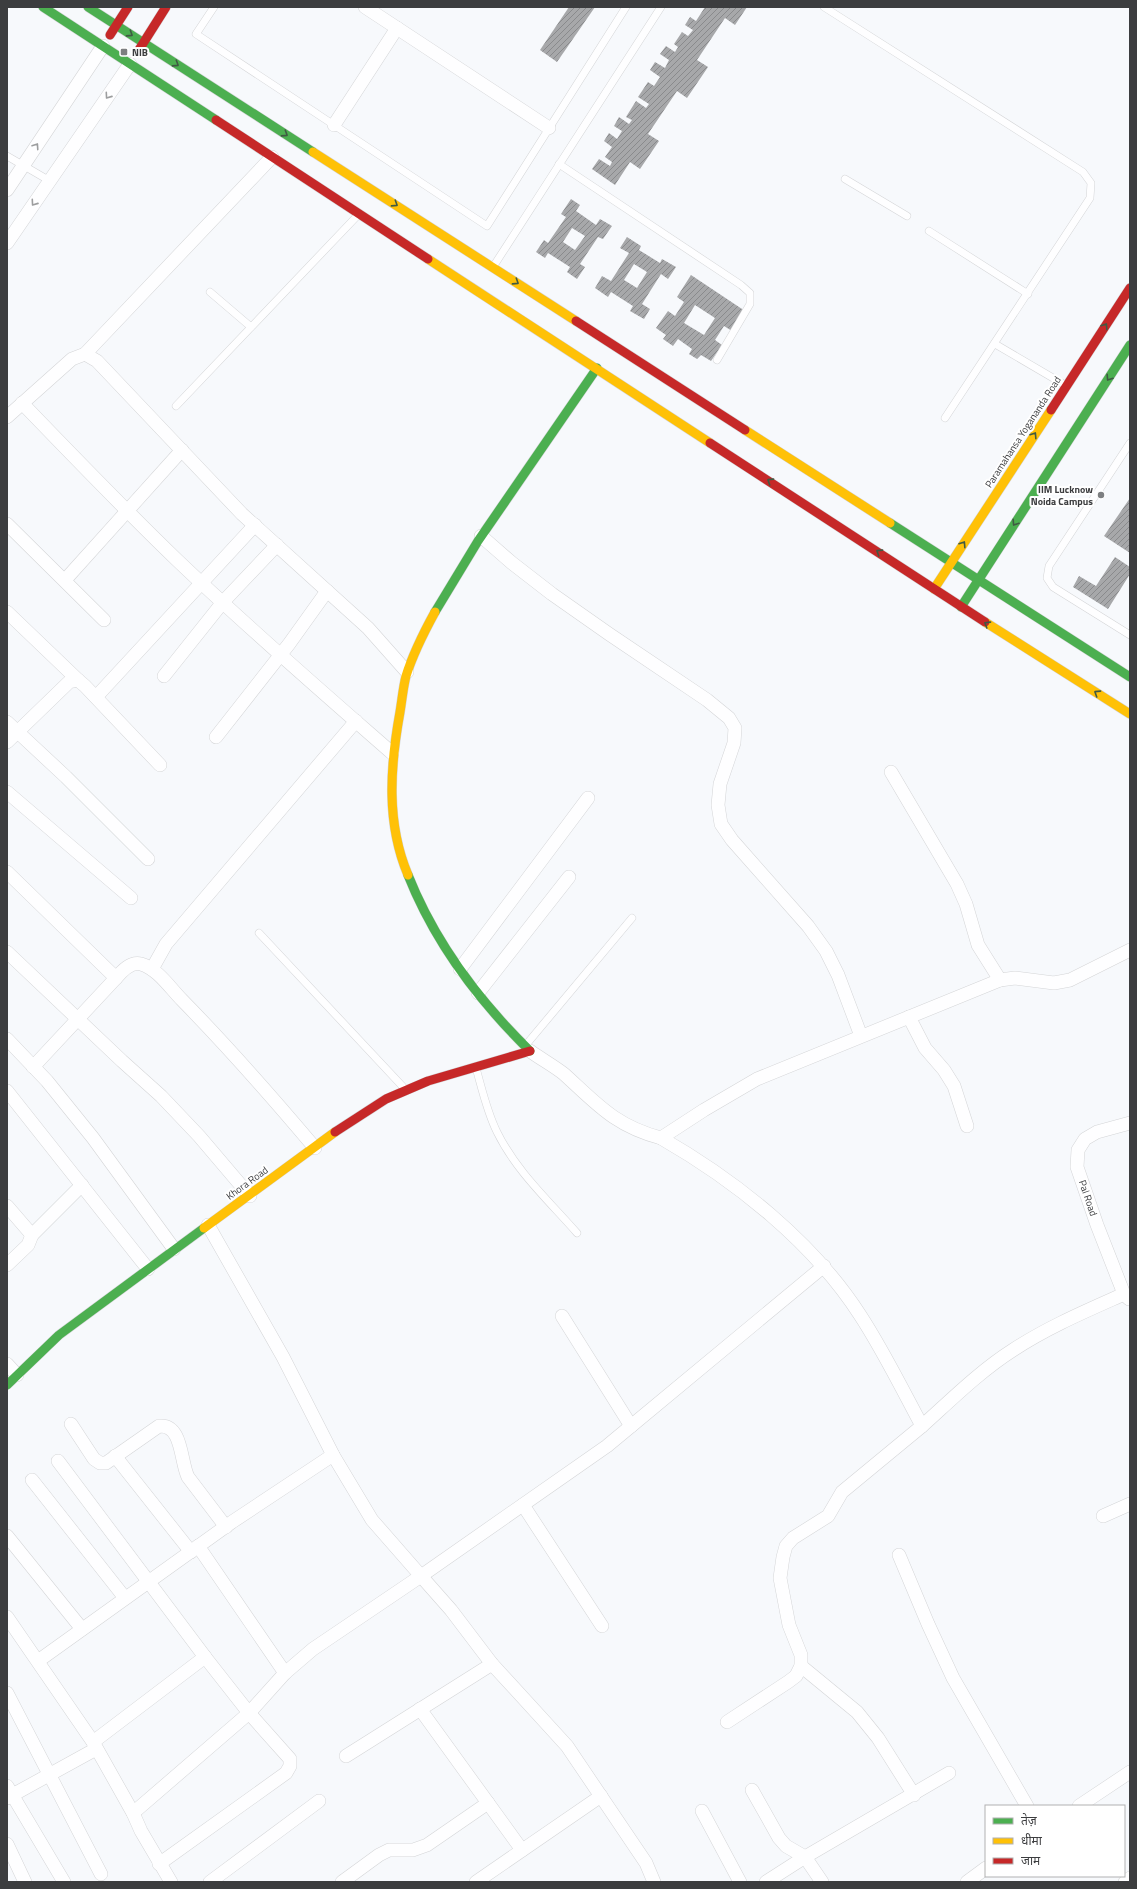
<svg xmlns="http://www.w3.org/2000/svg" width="1137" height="1889" viewBox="0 0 1137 1889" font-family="'Titillium Web','Noto Sans Devanagari',sans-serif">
<defs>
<pattern id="building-hatch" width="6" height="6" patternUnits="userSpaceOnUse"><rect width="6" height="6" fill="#a7a8aa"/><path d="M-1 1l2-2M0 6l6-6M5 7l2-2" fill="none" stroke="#898a8c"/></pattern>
</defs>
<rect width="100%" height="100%" fill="#f7f9fc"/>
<g fill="url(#building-hatch)" fill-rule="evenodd">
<path d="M569 7H595L557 62 540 50Z"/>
<path d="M705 7H747L735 25 725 18 697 60 708 67 687 98 677 91 648 134 659 141 640 169 630 162 615 185 592 169 599 159 610 166 612 162 605 157 612 147 604 141 609 133 617 139 622 131 614 126 619 117 629 124 632 120 626 117 636 101 646 108 649 104 638 97 648 82 654 86 660 77 650 70 655 62 665 68 669 60 660 54 666 46 675 52 678 47 674 44 682 32 688 36 693 30 685 25 690 17 696 21Z"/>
<path d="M571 199 580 205 576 211 596 225 600 219 612 226 603 239 598 237 580 264 585 267 577 279 567 272 570 267 548 253 545 258 536 252 544 240 548 243 566 217 561 214ZM572 228 585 236 575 250 563 242Z"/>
<path d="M627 237 641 246 639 250 660 263 662 259 676 267 668 279 661 274 642 304 650 309 644 319 630 311 633 306 611 292 608 297 595 288 602 276 611 281 629 253 620 248ZM634 264 647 272 637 288 624 280Z"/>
<path d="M691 275 745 311 732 331 724 326 715 340 722 345 711 361 701 355 697 359 689 354 692 349 678 339 673 346 663 339 666 335 656 328 668 311 675 316 684 302 677 297ZM695 305 715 318 704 335 684 323Z"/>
<path d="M1130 498V553L1104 536Z"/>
<path d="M1115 557 1130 567V574L1108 609 1073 587 1079 576 1096 586Z"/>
</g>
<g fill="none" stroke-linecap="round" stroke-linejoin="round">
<g stroke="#d4d5d7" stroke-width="8">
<g id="lane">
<path d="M214 7 196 34 487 226 626 7"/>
<path d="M824 7 1083 172 1091 183 1090 198 945 418"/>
<path d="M7 156 50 181"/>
<path d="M559 164 741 285 750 293V304L717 360"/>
<path d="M845 179 907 216"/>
<path d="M929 231 1028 294"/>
<path d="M493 267 661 7"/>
<path d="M210 292 251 327"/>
<path d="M995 344 1065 385"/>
<path d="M176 406 358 215"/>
<path d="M1130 443 1049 566 1047 578 1053 587 1130 635"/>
<path d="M259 933 405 1089"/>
<path d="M525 1046 632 918"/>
<path d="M476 1068C482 1089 487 1112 497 1132 516 1171 549 1201 577 1233"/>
</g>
</g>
<g stroke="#d4d5d7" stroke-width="14">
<g id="street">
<path d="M365 7 549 128"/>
<path d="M334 125 397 28"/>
<path d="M7 190 103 46"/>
<path d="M7 243 130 64"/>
<path d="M85 354 97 361 242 514 368 628 407 672"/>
<path d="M22 403C73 456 124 509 177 560 246 626 320 690 392 753"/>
<path d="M7 417 72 359 85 354 272 157"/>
<path d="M7 524 104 620"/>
<path d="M481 536 512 563 552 594 609 634 707 700 729 718 735 728 734 743 720 784 718 805 721 824 732 840 808 926 826 951 838 975 861 1036"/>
<path d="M65 580 182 450"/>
<path d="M7 612 78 680"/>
<path d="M164 676 223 602 277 545"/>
<path d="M96 697 255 525"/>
<path d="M7 722 66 777 148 859"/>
<path d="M216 737 289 644 327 591"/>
<path d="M7 742 69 682 78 680 85 686 160 765"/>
<path d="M891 772 957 884 966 904 978 945 1000 980"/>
<path d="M7 792 131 898"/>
<path d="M7 872 116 978"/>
<path d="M7 952 122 1061 161 1096 199 1136 250 1196"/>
<path d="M152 969 166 944 356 721"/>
<path d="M460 969 588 798"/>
<path d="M478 993 569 877"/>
<path d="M909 1017 925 1048 944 1070 954 1086 967 1126"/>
<path d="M7 1039 47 1081 93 1138 174 1249"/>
<path d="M530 1051C541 1059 554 1066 564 1074 597 1104 615 1126 661 1138L704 1110 757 1079 1000 980 1015 978 1054 983 1070 980 1130 950"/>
<path d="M33 1067 116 978C122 971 131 961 141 964 158 969 170 988 182 1000 228 1047 272 1097 315 1148"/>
<path d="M7 1091 148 1269"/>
<path d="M661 1138C736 1181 813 1242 860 1315 883 1350 902 1389 922 1426 951 1400 980 1371 1013 1350 1048 1327 1086 1311 1124 1294"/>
<path d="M7 1206 32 1235"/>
<path d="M208 1225 283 1357 333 1455 372 1520 421 1576 607 1446 824 1266"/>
<path d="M7 1265 28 1245 32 1235 82 1185"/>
<path d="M1129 1299 1124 1294 1097 1225 1077 1167 1078 1150 1085 1139 1097 1132 1130 1123"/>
<path d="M562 1316 631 1426"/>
<path d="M7 1364 17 1375"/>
<path d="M71 1424 94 1459 100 1463H106L159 1426C183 1424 180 1461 188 1477L226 1527"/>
<path d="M115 1456 191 1552"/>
<path d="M58 1461 205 1657"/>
<path d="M32 1480 125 1598"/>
<path d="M523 1505 602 1626"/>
<path d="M1103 1516 1130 1504"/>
<path d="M7 1536 82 1629"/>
<path d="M198 1546 285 1673"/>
<path d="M899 1555 928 1624 953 1678 1027 1806"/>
<path d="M7 1617 93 1742 133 1813 141 1831 171 1882"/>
<path d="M38 1661 232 1522 333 1455"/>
<path d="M801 1666 857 1712 878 1738 914 1795"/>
<path d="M7 1693 101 1874"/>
<path d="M420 1709 522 1850"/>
<path d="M727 1722 788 1682 796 1676 801 1666V1655L789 1625 780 1578 783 1557 786 1546 793 1538 828 1516 842 1492 922 1426"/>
<path d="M93 1742 205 1657 249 1713 285 1673 313 1649 421 1576 451 1610 492 1664 567 1746 646 1863 654 1882"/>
<path d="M346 1756 492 1664"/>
<path d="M7 1786 64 1882"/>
<path d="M752 1790 779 1838 786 1846 805 1857 822 1882"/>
<path d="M7 1798 96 1749"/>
<path d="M1079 1806 1130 1772"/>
<path d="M702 1811 740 1882"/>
<path d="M133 1813 249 1713 290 1759V1766L286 1773 159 1864"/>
<path d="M7 1844 25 1882"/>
<path d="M210 1882 319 1801"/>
<path d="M342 1882 379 1855 389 1850H413L427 1845 488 1803"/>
<path d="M476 1882 601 1796"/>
<path d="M766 1882 805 1857 949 1773"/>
<path d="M967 1882 986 1868"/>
<path d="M1125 1882 1130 1878"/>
</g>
</g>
<g stroke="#d4d5d7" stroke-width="10">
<g id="fast">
<path d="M43 7 216 120"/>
<path d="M88 7 313 152"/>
<path d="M890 523 1130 677"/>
<path d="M961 607 1130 345"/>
<path d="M435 612 478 541 597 368"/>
<path d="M408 875C435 943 478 1000 530 1051"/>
<path d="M7 1385 59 1335 204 1228"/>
</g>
</g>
<g stroke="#d4d5d7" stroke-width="10">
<g id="slow">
<path d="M313 152 576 321"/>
<path d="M428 259 710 443"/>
<path d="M745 430 890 523"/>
<path d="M934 589 1051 410"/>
<path d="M985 622 1130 714"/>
<path d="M408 875C386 823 390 767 400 712 402 700 403 688 406 676 413 654 424 632 435 612"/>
<path d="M204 1228 335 1132"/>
</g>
</g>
<g stroke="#d4d5d7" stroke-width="10">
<g id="jam">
<path d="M110 35 128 7"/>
<path d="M137 53 166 7"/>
<path d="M216 120 428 259"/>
<path d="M576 321 745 430"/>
<path d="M1051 410 1130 288"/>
<path d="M710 443 985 622"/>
<path d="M335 1132 386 1099 428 1081 530 1051"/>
</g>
</g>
<use href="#lane" stroke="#fefeff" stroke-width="7"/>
<use href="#street" stroke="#fefeff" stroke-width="13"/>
<use href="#fast" stroke="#4caf50" stroke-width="9"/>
<use href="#slow" stroke="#ffc107" stroke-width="9"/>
<use href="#jam" stroke="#c62828" stroke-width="9"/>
</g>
<defs><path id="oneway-chevron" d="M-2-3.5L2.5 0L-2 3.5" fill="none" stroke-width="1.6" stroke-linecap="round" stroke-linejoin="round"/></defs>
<g stroke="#405a43">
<use href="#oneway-chevron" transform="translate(130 34) rotate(33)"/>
<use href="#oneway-chevron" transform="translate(176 64) rotate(33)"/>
<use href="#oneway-chevron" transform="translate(285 134) rotate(33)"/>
<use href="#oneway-chevron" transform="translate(395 204) rotate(33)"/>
<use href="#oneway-chevron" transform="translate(516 282) rotate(33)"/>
<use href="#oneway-chevron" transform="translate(1105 326) rotate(-57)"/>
<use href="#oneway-chevron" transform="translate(1109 378) rotate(123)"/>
<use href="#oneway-chevron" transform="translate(1034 435) rotate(-57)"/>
<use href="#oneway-chevron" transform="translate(770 481) rotate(-147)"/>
<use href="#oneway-chevron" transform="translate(1015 523) rotate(123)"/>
<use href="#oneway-chevron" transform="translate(963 544) rotate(-57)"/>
<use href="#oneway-chevron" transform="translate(879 552) rotate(-147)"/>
<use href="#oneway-chevron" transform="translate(987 624) rotate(-148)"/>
<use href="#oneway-chevron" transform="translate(1097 693) rotate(-147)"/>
</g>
<g stroke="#9d9e9f">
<use href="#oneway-chevron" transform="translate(108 96) rotate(125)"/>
<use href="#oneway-chevron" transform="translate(36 146) rotate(-56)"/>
<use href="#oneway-chevron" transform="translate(34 203) rotate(125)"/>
</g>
<g fill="#7d7f81" stroke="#fff" stroke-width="1.5">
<rect x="120" y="48" width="8" height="8" rx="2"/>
<circle cx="1101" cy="495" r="4"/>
</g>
<g text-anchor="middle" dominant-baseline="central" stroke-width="4" stroke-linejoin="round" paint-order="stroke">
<g font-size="10" font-weight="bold" fill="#3c3d3f" stroke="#fff" text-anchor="start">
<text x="132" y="52">NIB</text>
<text x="1093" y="489" text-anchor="end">IIM Lucknow<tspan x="1093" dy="12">Noida Campus</tspan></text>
</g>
<g font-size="10" fill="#3c3d3f" stroke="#fff">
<text transform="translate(1023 432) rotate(-57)">Paramahansa Yogananda Road</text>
<text transform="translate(247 1183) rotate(-36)">Khora Road</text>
<text transform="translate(1088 1198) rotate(71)">Pal Road</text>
</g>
</g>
<rect width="1137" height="1889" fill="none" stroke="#3c3d3f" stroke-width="16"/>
<rect x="985" y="1805" width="140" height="72" fill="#ffffff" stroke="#b1b1b2"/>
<rect x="993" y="1818" width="20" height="6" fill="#4caf50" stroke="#b1b1b2"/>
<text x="1021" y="1825" font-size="12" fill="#3c3d3f">तेज़</text>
<rect x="993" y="1838" width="20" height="6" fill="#ffc107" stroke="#b1b1b2"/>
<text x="1021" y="1845" font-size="12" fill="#3c3d3f">धीमा</text>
<rect x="993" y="1858" width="20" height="6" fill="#c62828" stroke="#b1b1b2"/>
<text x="1021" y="1865" font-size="12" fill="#3c3d3f">जाम</text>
</svg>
